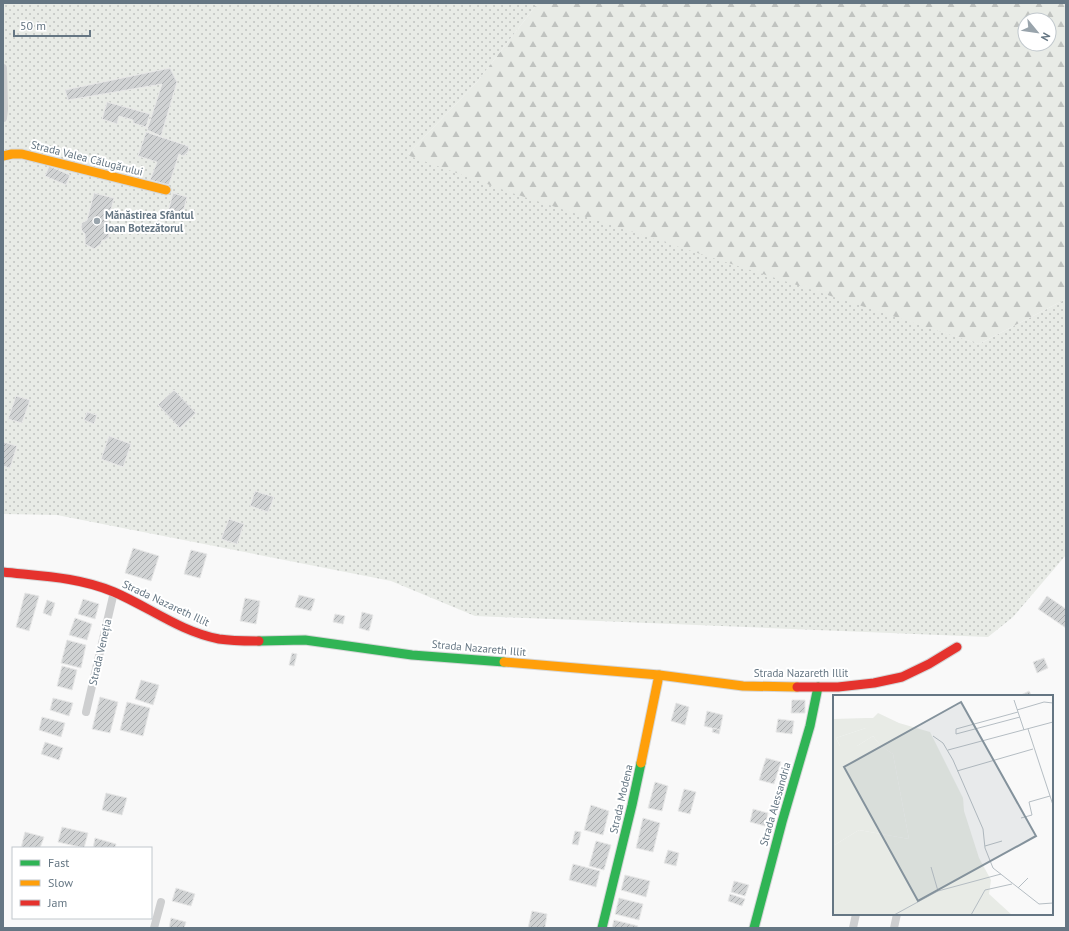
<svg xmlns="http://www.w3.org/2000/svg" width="1069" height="931" viewBox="0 0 1069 931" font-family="'PT Sans',sans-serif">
<defs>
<pattern id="grass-dots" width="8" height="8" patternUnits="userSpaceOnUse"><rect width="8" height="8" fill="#e8ebe6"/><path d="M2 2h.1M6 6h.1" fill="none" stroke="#c0c3c0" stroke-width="1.8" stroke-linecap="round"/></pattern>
<pattern id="forest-firs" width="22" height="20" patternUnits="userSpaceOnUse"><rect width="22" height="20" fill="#e8ebe6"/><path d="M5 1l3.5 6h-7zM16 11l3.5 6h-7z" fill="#c0c3c0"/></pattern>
<pattern id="building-hatch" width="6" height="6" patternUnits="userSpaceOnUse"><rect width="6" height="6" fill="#d0d2d3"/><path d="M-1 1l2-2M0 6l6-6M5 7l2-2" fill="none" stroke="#acafb1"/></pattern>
</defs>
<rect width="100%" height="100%" fill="#f9f9f9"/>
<path fill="url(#grass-dots)" d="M3 3H538L477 82 408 154 979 344 1066 299V555L1013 617 988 637 475 616 391 581 57 515 3 514Z"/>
<path fill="url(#forest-firs)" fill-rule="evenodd" d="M538 3H1066V299L979 344 512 193 407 155 477 82ZM1025 20H1049V44H1025Z"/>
<g fill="url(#building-hatch)" stroke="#e8e8e8">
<path d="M170 68 177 82 161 136 147 130 162 84 68 100 65 90Z"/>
<path d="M107 102 150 114 146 127 133 123V120L119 116 117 124 102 119Z"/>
<path d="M146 132 188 146 189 150 186 154 183 156 179 154 169 185 150 180 157 162 138 156Z"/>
<path d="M49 166 70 175 66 185 45 176Z"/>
<path d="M94 193 114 198 107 225 109 229V237L105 240H102L101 244 94 249 85 244V234L82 231 81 227 82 223 87 220Z"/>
<path d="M173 193 187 197 182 216 168 212Z"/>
<path d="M174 390 196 413 180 428 158 405Z"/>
<path d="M16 396 30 400 22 423 8 419Z"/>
<path d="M87 412 97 415 94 424 84 420Z"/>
<path d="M109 436 131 444 123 467 101 459Z"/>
<path d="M3 442 17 446 10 468 3 466Z"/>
<path d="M255 491 274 497 268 512 250 506Z"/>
<path d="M229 519 244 524 237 544 221 539Z"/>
<path d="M133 548 159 556 151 581 125 573Z"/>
<path d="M191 550 207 554 200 578 184 574Z"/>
<path d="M25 593 39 596 29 631 16 627Z"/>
<path d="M299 595 315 599 311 611 295 607Z"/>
<path d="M1047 596 1066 609V628L1038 609Z"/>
<path d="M245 598 260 601 256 624 240 621Z"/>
<path d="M83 599 99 604 95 619 78 614Z"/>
<path d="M47 600 55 603 51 616 43 613Z"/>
<path d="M362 612 373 615 369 631 359 628Z"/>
<path d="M335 614 345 616 343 624 333 622Z"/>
<path d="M75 618 92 624 87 640 69 635Z"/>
<path d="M67 640 86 645 81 668 61 663Z"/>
<path d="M292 653 297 654 294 666 289 665Z"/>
<path d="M1044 658 1048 668 1037 673 1033 662Z"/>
<path d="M62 666 77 670 72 690 57 686Z"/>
<path d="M141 680 159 685 153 705 135 699Z"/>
<path d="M1029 691 1032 696H1019Z"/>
<path d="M100 697 118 702 110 733 92 729Z"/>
<path d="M53 698 73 703 69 716 50 710Z"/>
<path d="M792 700H805V713H791Z"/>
<path d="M127 702 150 708 143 736 120 730Z"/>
<path d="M676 703 689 707 685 725 671 721Z"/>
<path d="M707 711 723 715 720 730 704 726Z"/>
<path d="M42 717 65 723 61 737 39 730Z"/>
<path d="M778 719 794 721 792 734 776 732Z"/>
<path d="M713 728 720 730 719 734 712 732Z"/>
<path d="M45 742 63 748 59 760 41 754Z"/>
<path d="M766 758 781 762 774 784 759 780Z"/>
<path d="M655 782 668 786 662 811 648 808Z"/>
<path d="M684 789 696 792 690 814 678 811Z"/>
<path d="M106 793 127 798 122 815 102 810Z"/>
<path d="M591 805 609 811 603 835 584 830Z"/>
<path d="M753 809 768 813 765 826 750 822Z"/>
<path d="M643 818 660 823 653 852 636 848Z"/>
<path d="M62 827 88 833 84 848 58 842Z"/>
<path d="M575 831 581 832 578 845 572 844Z"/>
<path d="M25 832 44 837 40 848H21Z"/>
<path d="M95 838 116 844 115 848H93Z"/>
<path d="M596 841 611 845 604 870 589 866Z"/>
<path d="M668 850 679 853 676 866 664 863Z"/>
<path d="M573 864 600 871 596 887 569 880Z"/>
<path d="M625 875 650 881 646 897 621 890Z"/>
<path d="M734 881 749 885 745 896 731 892Z"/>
<path d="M176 888 195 894 191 906 172 901Z"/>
<path d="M730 894 745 899 742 906 728 901Z"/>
<path d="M619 898 643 904 639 920 615 914Z"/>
<path d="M532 911 547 914 545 928H528Z"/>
<path d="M171 918 186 922 184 928H169Z"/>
<path d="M614 920 638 926 637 928H612Z"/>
</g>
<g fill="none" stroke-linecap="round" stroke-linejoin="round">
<g stroke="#d5d6d7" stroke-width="11">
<g id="fast">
<path d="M259 641 305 640 412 655 504 662"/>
<path d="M602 928 632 805 641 763"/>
<path d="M754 928 782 822 810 726 818 687"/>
</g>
</g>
<g stroke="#d5d6d7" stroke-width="11">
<g id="slow">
<path d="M3 156 12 154H22L166 190"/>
<path d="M504 662 659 675 743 686 797 687"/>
<path d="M641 763 659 675"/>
</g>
</g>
<g stroke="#d5d6d7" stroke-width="11">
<g id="jam">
<path d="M3 572C40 576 79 577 114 592 149 607 181 632 219 639 232 641 246 641 259 641"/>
<path d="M797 687H838L874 683 902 677 929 664 957 647"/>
</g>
</g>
<g stroke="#cecfd0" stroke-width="8">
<path d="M3 68 4 109 3 118"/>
<path d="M86 712 114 592"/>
<path d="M154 928 161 902"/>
<path d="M853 928 856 914"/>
<path d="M894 928 897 914"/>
</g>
<use href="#fast" stroke="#30b455" stroke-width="9"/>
<use href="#slow" stroke="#ff9f0a" stroke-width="9"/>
<use href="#jam" stroke="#e5322d" stroke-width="9"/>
</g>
<circle fill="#99a4ac" stroke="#fff" stroke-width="1.5" cx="97" cy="221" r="4"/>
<g text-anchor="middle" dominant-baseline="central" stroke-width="4" stroke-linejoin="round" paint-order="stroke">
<g font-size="11" fill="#657683" stroke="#fff">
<text transform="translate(87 158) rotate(14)">Strada Valea Călugărului</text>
<text transform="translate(166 603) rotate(25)">Strada Nazareth Illit</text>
<text transform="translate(479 648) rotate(5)">Strada Nazareth Illit</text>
<text transform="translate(100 652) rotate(-77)">Strada Veneția</text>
<text x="801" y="673">Strada Nazareth Illit</text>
<text transform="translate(621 799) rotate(-77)">Strada Modena</text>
<text transform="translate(775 804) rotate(-74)">Strada Alessandria</text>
</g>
<g font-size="11" font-weight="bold" fill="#657683" stroke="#fff" text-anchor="start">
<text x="105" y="215">Mănăstirea Sfântul<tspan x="105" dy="13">Ioan Botezătorul</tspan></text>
</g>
</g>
<g transform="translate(833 695)">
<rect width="220" height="220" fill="#f9f9f9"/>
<path d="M45 18 66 28 97 37 130 103 131 116 146 163 158 185 156 199 179 220H0V151L26 135 76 144 60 59 48 51 40 41 24 51H7L3 43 33 33V23H40Z" fill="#e8ebe6"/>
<path d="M33 23V33L3 43 7 51H24L40 41 48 51 60 59 76 144 26 135 0 151V24Z" fill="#e8ebe6"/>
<path fill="none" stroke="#b5bdc3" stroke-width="1" d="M181 5 191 35M184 15 211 7 220 8M185 17 123 34V39L187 22M195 34 220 110M100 41 110 48 120 65 150 134 152 153 160 173 206 209 220 208M115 55 220 27M124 76 200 54M188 123 199 120 196 107 217 101M152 151 169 146M98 172 105 196M185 193 195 183M61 220 105 196 168 179M138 220 152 195 179 189"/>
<path fill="#84929c" fill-opacity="0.15" stroke="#84929c" stroke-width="2" d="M128 7 203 141 85 206 11 72Z"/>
<rect width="220" height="220" fill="none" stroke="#657683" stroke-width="2"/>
</g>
<rect width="1069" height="931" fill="none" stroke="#657683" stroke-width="8"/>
<rect x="12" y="847" width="140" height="72" fill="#ffffff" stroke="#c1c8cd"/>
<rect x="20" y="860" width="20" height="6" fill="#30b455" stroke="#c1c8cd"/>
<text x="48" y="867" font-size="12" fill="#657683">Fast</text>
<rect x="20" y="880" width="20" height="6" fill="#ff9f0a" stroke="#c1c8cd"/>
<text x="48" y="887" font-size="12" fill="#657683">Slow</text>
<rect x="20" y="900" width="20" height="6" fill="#e5322d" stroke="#c1c8cd"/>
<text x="48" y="907" font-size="12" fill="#657683">Jam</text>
<g transform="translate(1037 32) rotate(119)"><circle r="19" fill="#ffffff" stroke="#c1c8cd"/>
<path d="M0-3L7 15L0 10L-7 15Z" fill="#99a4ac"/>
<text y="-6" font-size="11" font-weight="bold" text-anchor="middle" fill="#657683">N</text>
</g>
<path d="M14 30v6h76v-6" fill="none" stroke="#657683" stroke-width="2"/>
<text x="20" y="30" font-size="12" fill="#657683" stroke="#ffffff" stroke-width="3" paint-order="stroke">50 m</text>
</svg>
